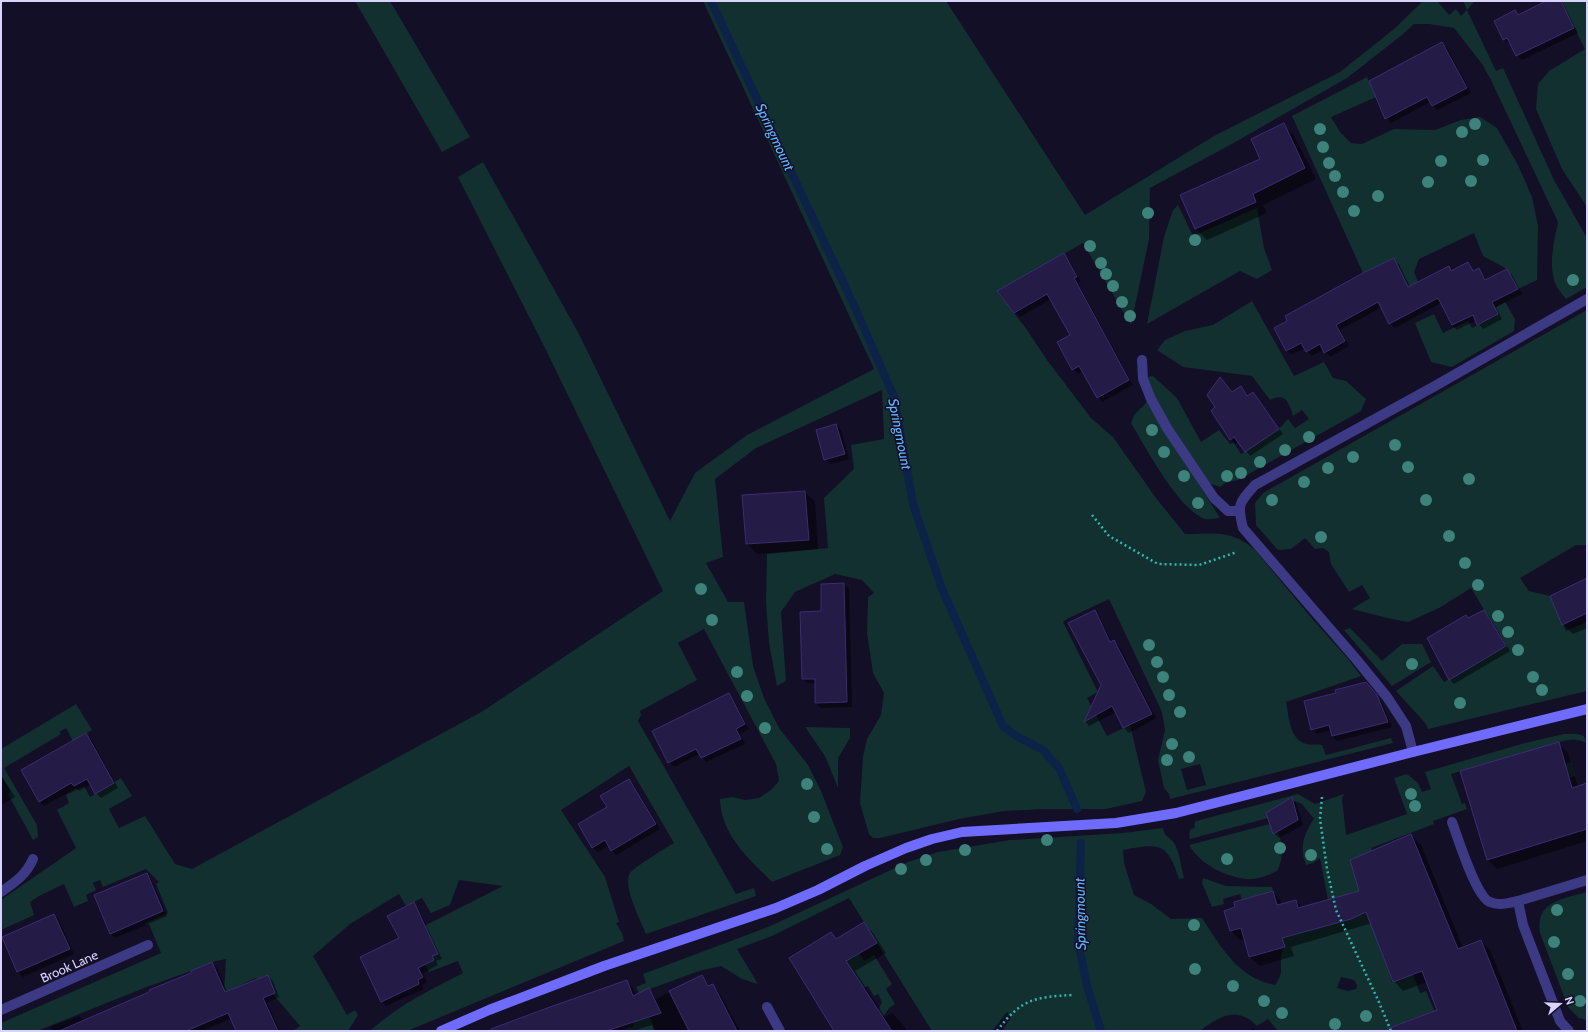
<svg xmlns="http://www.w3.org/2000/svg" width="1588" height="1032" viewBox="0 0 1588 1032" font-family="Cabin,sans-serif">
<rect width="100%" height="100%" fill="#130f26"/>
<g fill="#12302f" fill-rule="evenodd">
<path d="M355 1H390L470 137 442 152Z"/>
<path d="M703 1H946L1085 215 1214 136 1340 72 1394 29 1423 1H1439L1438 2 1449 15 1456 9 1461 16 1467 10 1463 1H1475L1467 10 1496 71 1503 68 1554 180 1587 238V287L1566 299C1563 295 1559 291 1557 287 1547 268 1554 242 1558 222L1490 78 1482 64 1454 28 1429 24H1414L1402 35 1347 78 1230 145 1150 188 1149 239 1131 325 1083 243 997 292 1025 327 1047 360 1091 418 1113 437 1156 498 1185 534C1215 534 1231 529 1255 550L1309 615 1348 659 1361 676 1286 702C1289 716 1289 739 1306 744 1311 745 1317 744 1322 745L1326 755 1391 738 1393 743 1170 799 1169 794 1164 788 1158 760 1165 730 1162 712 1109 599 1067 619 1063 622 1098 692 1087 698 1107 736 1130 725 1146 792 1142 801 1106 809H1043L1004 811 959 819 880 838H873L869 834 860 803 863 757 867 739 881 715 884 693 873 673 867 633 868 597 874 593 862 580 835 574 795 592 781 612 786 681 777 686 769 643 766 602 767 554 828 548 824 498 854 469 851 445 884 439 882 390 756 448 715 479 723 557 706 563 728 602H744L753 666 764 698 779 728 808 765 821 791 843 847 840 855 772 882C749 859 721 835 720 799L733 797 745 800 759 798 771 790 779 781 776 764 704 629 678 643 697 680 640 711 641 715 638 721 736 894 754 888 756 896 646 934C641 921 622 886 630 873 633 868 667 847 674 843L629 766 561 810 605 877 619 922 616 923 622 933 624 941 407 1031H370C397 1006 430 990 463 973L458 961 429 972 425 965 434 960 432 956 438 954 420 928 503 886 459 880 450 905 431 913 422 898 406 906 399 894 350 924 313 956 347 1015 355 1010 358 1015 348 1031H293L300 1026 272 993 256 978 224 993 226 959 212 962 191 971 144 988 37 1031H1V1023L161 953 149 924 146 925 145 923 168 913 156 884 159 882 146 869 103 887 100 880 93 883 96 890 86 895 88 901 74 907 64 884 39 896 30 902 34 915 1 930V900L76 848 57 810 69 803 66 795 84 786 90 797 121 778 132 796 109 809 119 828 145 816 175 864 192 869 483 711 663 591 545 348 458 177 483 162 579 334 670 521 695 473 747 435 874 369ZM1200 764 1206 785 1187 790 1181 769Z"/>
<path d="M1561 1H1587V207L1562 169 1536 109 1538 84 1549 71 1585 49Z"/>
<path d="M1367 77 1376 97 1331 117 1340 132 1351 143 1362 144 1394 129 1435 130 1461 120 1480 117 1497 128 1518 165 1532 197 1538 226 1537 280 1518 289 1507 269 1483 256 1474 233 1419 259 1414 272 1421 289 1407 295 1399 281 1402 274 1394 258 1363 273 1292 116Z"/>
<path d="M1178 205 1193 236 1257 208 1264 248 1272 270 1257 279 1240 271 1147 324 1164 237 1173 210Z"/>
<path d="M1252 301 1294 376 1324 362 1333 378 1346 381 1366 399 1361 411 1238 480 1225 483 1220 487 1208 483 1164 416 1149 383 1148 377 1153 376 1177 398 1201 442 1219 430 1230 444 1234 443 1241 454 1279 429 1288 419 1295 428 1309 419 1302 410 1293 416C1289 403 1286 392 1270 400L1252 376 1183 367 1157 350 1165 340 1185 331 1213 325Z"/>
<path d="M1505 302 1515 319 1514 331 1452 367 1431 362 1415 323 1434 314 1443 333 1468 321 1472 328 1498 314 1495 308Z"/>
<path d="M1587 310V545H1576L1520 578 1529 591 1550 596 1566 631 1587 622V691L1428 729 1426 724 1396 691 1433 666 1444 682 1506 646 1471 588 1439 608 1408 622 1387 618 1352 609 1370 598 1362 585 1349 592 1331 564 1329 552 1323 548 1315 549 1305 538 1291 549 1278 550 1256 525 1255 503 1263 493Z"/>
<path d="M1147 402 1220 518C1216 518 1209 520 1205 519 1178 509 1146 448 1131 423L1134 415Z"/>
<path d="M1350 628 1382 661 1402 644H1422L1431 662 1392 686 1344 630Z"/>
<path d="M76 704 92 730 73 741 66 728 59 732 61 734 4 768 37 825 38 837 33 840 8 794 11 792 1 776V749Z"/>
<path d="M805 727 850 728V738L838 758V788L825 756Z"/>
<path d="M1564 734H1577L1584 736 1586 743C1573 736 1561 742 1547 746L1555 768 1571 762 1575 776 1544 788 1464 770 1451 774 1462 804 1465 803 1467 809 1433 821 1434 824 1371 848 1391 898 1378 942 1392 982 1413 974 1420 993 1426 991 1443 1031H1429L1423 1015 1407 1021 1411 1031H1278L1268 1019 1257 1026C1238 1006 1219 1016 1200 1031H1002L1011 1018 1007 1012 992 1031H932L849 898 772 936 737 949 758 984 742 979 721 966 699 971 639 993 636 987 646 983 643 974 768 927 908 862 938 852 1010 840 1123 833 1163 828C1165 838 1169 836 1174 843 1180 852 1181 868 1184 878L1179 879C1176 871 1174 862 1169 856 1160 840 1137 848 1123 850L1124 863 1134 895 1151 904 1171 919 1202 918C1221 947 1238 978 1275 985 1284 972 1280 971 1281 957 1282 947 1286 951 1282 938L1335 923 1328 900 1320 858 1313 863 1306 865C1299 848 1304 833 1314 819L1302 804 1292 800 1268 818 1190 839 1189 835 1190 830 1195 827 1194 824 1196 821 1298 794 1315 804 1344 794 1342 798 1346 835 1407 814 1394 778 1407 774 1418 783 1422 792 1431 789 1425 772 1525 743ZM1341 977 1354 980 1357 985 1356 989 1348 991 1337 988Z"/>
<path d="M1270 824 1273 833 1278 831C1283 846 1284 857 1277 871 1268 875 1257 880 1247 879 1225 877 1200 864 1189 845Z"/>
<path d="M1203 878 1226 886 1272 887 1273 891 1242 900 1240 894 1223 899 1224 904 1212 907 1202 883Z"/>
<path d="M1587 892V1020H1586L1579 1018 1568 1007 1540 933C1535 901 1563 899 1587 892Z"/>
<path d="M854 945 864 961 874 955 892 984 886 989 895 1004 889 1008 881 1020 877 1014 882 1002 878 994 874 996 868 986 859 991 837 955Z"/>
<path d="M643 1003 656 1031H620L634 1026 628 1006Z"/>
</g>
<g fill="#0007">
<path d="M1549 1H1562L1578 33 1522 60 1517 55 1511 43 1509 44 1504 39 1515 11 1519 16Z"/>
<path d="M1442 43 1447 48 1471 93 1437 110 1430 102 1391 123 1386 118Z"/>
<path d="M1283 125 1294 136 1316 179 1263 205 1267 213 1207 240 1196 229 1181 196 1261 160Z"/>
<path d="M1064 255 1068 259 1081 282 1078 283 1133 385 1102 402 1098 397 1083 371 1078 374 1073 369 1071 335 1051 299 1020 317 1015 312Z"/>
<path d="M1394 259 1399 264 1410 287 1449 268 1452 271 1468 263 1474 272 1479 269 1487 280 1507 270 1512 275 1522 294 1496 307 1502 319 1483 329 1476 320 1457 330 1452 325 1441 303 1395 328 1390 323 1382 307 1340 330 1349 346 1330 357 1324 350 1311 356 1305 348 1291 355 1287 350Z"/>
<path d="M1221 378 1232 393 1240 387 1248 396 1253 393 1283 434 1250 456 1239 441 1235 444 1231 439 1216 408Z"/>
<path d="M836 425 841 430 849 459 830 464 825 459Z"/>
<path d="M805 492 815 502 818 549 757 554 747 544 743 496Z"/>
<path d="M1587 580V628L1573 634 1563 624Z"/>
<path d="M844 584 849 589 852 707 821 708 816 703V683H808L803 679 822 612Z"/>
<path d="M1484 611 1489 616 1510 651 1454 684 1449 679 1469 619Z"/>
<path d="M1094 612 1099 616 1112 642 1114 641 1119 646 1156 718 1129 733 1124 728 1116 712 1089 726 1085 721 1102 685Z"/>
<path d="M1371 688 1381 701 1392 727 1337 741 1332 736 1331 730 1317 734 1312 729Z"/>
<path d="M728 694 733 699 749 729 740 734 745 744 706 762 700 754 674 767 669 762 654 732Z"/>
<path d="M86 735 91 739 118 788 101 798 96 793 91 784 79 791 76 788 44 806 39 801Z"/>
<path d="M1559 744 1568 753 1578 787 1587 785V841L1497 869 1488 860Z"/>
<path d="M1 775 15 797 1 805Z"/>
<path d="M629 780 634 785 660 829 616 855 608 846 598 852 593 848 579 825 609 807Z"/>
<path d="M1291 799 1296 803 1303 825 1279 838 1274 833Z"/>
<path d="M1411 835 1421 845 1463 948 1481 941 1490 950 1523 1031H1412L1439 1010 1427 982 1403 991 1394 981 1372 923 1291 947 1294 956 1260 966 1250 957 1245 939 1240 940 1231 931 1225 911 1273 892 1283 904 1296 901 1303 908 1361 891Z"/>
<path d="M146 874 151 879 167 916 115 938 110 933Z"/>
<path d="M413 903 418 908 442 959 436 961 438 965 423 973 427 982 422 985 424 989 386 1006 382 1002 400 939Z"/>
<path d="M54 915 59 920 74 954 23 977 18 972 3 937Z"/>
<path d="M864 923 873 933 886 953 855 971 885 1017 892 1013 902 1023 907 1031H836L831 933 837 939Z"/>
<path d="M212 963 217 968 227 992 268 976 273 981 279 997 267 1003 280 1031H238L232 1018 202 1031H51L50 1027 79 1016 84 1021 193 973Z"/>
<path d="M702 976 710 986 713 985 719 992 740 1031H654L652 1025 633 1031H492L626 981 633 988 636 995 648 990 656 999Z"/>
<path d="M1253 1028 1255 1031H1249Z"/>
</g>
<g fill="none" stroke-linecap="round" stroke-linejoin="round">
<g stroke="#0c2248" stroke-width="8">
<path d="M711 1 857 312 894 397 913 504 942 589 1003 726 1018 737 1043 750 1059 768 1077 809"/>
<path d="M1081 843 1078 941 1087 986 1101 1031"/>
</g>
</g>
<g fill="#241b47" stroke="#3b2d73">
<path d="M1546 1H1561L1574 28 1516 56 1507 38 1503 40 1494 21 1515 10 1518 15Z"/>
<path d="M1442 42 1467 88 1432 106 1427 97 1385 119 1369 81Z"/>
<path d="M1284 123 1305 168 1253 194 1256 202 1195 229 1180 195 1260 159 1251 139Z"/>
<path d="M1064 253 1077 277 1074 278 1129 380 1097 398 1079 366 1072 370 1057 342 1070 335 1047 294 1014 313 997 291Z"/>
<path d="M1394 258 1408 287 1449 266 1451 271 1468 262 1473 271 1479 268 1485 280 1507 269 1518 289 1492 302 1498 314 1477 325 1473 315 1452 325 1438 298 1389 324 1378 302 1336 325 1345 341 1324 353 1320 344 1306 352 1301 343 1286 351 1274 328 1287 321 1285 316 1363 273Z"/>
<path d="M1220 377 1232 392 1241 386 1247 396 1253 392 1279 429 1245 452 1234 437 1230 440 1211 411 1215 407 1207 395Z"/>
<path d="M836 424 845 454 824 460 816 430Z"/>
<path d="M805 491 809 540 746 544 742 495Z"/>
<path d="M1587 578V613L1562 625 1550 596Z"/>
<path d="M844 583 847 702 815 703V679H802L800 612 821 611V584Z"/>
<path d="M1095 610 1110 642 1114 640 1152 714 1123 728 1112 706 1084 722 1101 685 1068 623Z"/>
<path d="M1484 610 1506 646 1449 680 1427 638 1466 615 1468 618Z"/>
<path d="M1366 682 1377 695 1388 722 1332 736 1329 725 1311 730 1304 701 1336 693 1335 690Z"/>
<path d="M729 693 745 724 736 729 741 739 701 758 696 749 668 763 652 731Z"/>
<path d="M86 733 114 783 95 794 87 779 74 786 71 783 39 802 21 770Z"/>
<path d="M1559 742 1572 788 1587 783V829L1487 860 1460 771Z"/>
<path d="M629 779 656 824 611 851 605 840 592 848 578 824 607 807 600 796Z"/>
<path d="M1292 797 1298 820 1273 834 1266 813Z"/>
<path d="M1411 834 1458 949 1481 940 1517 1031H1387V1029L1437 1010 1422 971 1393 982 1366 912 1351 919 1282 938 1285 947 1249 957 1241 928 1230 931 1224 911 1235 907 1234 902 1273 891 1277 905 1296 900 1298 908 1359 891 1350 860Z"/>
<path d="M147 873 163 911 110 934 94 895Z"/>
<path d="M414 902 438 954 432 956 434 960 418 968 423 977 418 980 419 984 381 1002 360 957 399 938 387 916Z"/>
<path d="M54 914 70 949 17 972 2 937Z"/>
<path d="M864 922 877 943 846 961 892 1031H834L789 958 831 932 836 939Z"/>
<path d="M212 962 225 992 268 975 275 993 263 998 278 1031H236L228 1013 186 1031H59L149 992V990L191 973V971Z"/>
<path d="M702 975 708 986 713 984 737 1031H689L669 991Z"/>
<path d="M627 980 633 996 649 988 661 1013 606 1031H491V1029L550 1007Z"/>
</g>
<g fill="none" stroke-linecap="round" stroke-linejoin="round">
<g stroke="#2fb8b0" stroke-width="2.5" stroke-dasharray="2 3" stroke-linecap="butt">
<path d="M1092 515 1109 536 1158 564 1199 565 1237 552"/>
<path d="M1322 797 1320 819 1327 869 1336 910 1378 1000 1391 1031"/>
<path d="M997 1031C1021 999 1034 997 1073 995"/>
</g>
<g stroke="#3d3a85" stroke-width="10">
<path d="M1142 360 1143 379 1151 399 1167 428 1214 498 1228 511H1238"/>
<path d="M1413 752 1406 726 1387 697 1356 659 1243 528C1237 504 1239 503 1255 485L1435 386 1587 299"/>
<path d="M1452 822C1458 838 1476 897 1490 902 1499 906 1509 903 1518 901"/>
<path d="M1 892C15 882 26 875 33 859"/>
<path d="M767 1007 780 1031"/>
<path d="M1 1010 148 945"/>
<path d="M1569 1031 1560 1021 1523 925 1518 901 1587 880"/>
</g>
<path stroke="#6f6bff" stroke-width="10" d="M441 1031 489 1010 604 966 776 908 818 890 865 866 906 848 932 839 962 832 1116 823 1176 813 1413 752 1587 709"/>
</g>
<g fill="#3d827b">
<circle cx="1475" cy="124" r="6"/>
<circle cx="1320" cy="129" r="6"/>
<circle cx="1462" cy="132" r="6"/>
<circle cx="1323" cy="147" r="6"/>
<circle cx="1483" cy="160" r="6"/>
<circle cx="1441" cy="161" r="6"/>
<circle cx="1329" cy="163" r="6"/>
<circle cx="1335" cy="176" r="6"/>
<circle cx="1471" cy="181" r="6"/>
<circle cx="1428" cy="182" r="6"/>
<circle cx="1343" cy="192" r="6"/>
<circle cx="1378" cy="196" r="6"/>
<circle cx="1354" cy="211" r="6"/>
<circle cx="1148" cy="213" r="6"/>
<circle cx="1195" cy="240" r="6"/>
<circle cx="1090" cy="246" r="6"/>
<circle cx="1101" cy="263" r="6"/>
<circle cx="1106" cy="274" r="6"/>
<circle cx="1573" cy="280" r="6"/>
<circle cx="1113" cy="286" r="6"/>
<circle cx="1122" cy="302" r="6"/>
<circle cx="1130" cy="316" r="6"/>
<circle cx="1152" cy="430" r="6"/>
<circle cx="1309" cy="437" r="6"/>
<circle cx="1395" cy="445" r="6"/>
<circle cx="1285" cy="450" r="6"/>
<circle cx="1164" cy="452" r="6"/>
<circle cx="1353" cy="457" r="6"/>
<circle cx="1260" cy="462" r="6"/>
<circle cx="1408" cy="467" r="6"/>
<circle cx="1328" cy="468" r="6"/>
<circle cx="1241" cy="473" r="6"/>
<circle cx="1184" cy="476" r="6"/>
<circle cx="1227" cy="476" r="6"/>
<circle cx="1469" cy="479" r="6"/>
<circle cx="1304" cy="482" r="6"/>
<circle cx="1272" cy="500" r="6"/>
<circle cx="1426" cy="500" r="6"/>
<circle cx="1198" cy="503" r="6"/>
<circle cx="1449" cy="536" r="6"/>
<circle cx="1321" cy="537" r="6"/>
<circle cx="1465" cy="563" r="6"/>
<circle cx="1478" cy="585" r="6"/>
<circle cx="701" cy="589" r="6"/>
<circle cx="1498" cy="616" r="6"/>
<circle cx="712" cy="620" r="6"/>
<circle cx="1508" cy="632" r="6"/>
<circle cx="1149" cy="645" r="6"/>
<circle cx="1518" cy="650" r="6"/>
<circle cx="1157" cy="662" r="6"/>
<circle cx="1412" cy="664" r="6"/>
<circle cx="737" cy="672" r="6"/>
<circle cx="1163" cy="677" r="6"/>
<circle cx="1533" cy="677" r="6"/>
<circle cx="1542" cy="690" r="6"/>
<circle cx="1169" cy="695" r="6"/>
<circle cx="747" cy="696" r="6"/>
<circle cx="1460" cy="703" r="6"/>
<circle cx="1180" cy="712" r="6"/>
<circle cx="765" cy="728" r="6"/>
<circle cx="1172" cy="744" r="6"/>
<circle cx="1189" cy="757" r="6"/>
<circle cx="1167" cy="760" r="6"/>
<circle cx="807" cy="784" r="6"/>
<circle cx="1411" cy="794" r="6"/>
<circle cx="1415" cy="806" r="6"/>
<circle cx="814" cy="817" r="6"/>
<circle cx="1047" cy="840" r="6"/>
<circle cx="1280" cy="848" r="6"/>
<circle cx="827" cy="849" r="6"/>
<circle cx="965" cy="850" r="6"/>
<circle cx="1311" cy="855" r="6"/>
<circle cx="1227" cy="859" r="6"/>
<circle cx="926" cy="860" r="6"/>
<circle cx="901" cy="869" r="6"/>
<circle cx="1557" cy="910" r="6"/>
<circle cx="1194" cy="925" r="6"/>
<circle cx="1554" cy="942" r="6"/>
<circle cx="1195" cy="969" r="6"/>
<circle cx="1568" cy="974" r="6"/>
<circle cx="1233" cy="986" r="6"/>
<circle cx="1264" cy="1001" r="6"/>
<circle cx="1580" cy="1001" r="6"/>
<circle cx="1282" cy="1013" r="6"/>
<circle cx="1366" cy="1016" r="6"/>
<circle cx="1335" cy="1024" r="6"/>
</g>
<g text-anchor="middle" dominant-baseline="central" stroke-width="3" stroke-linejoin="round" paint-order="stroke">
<g font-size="13" fill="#d9d4ff" stroke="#130f26">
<text transform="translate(69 966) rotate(-24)">Brook Lane</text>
</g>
<g font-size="14" font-style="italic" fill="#62b6ff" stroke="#130f26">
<text transform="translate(775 137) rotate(65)">Springmount</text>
<text transform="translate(900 434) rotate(79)">Springmount</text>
<text transform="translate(1080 914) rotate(-91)">Springmount</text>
</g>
</g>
<rect width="1588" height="1032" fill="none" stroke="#d9d4ff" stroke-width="4"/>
<g transform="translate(1560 1004) rotate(71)" stroke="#130f26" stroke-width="3" paint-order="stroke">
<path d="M0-3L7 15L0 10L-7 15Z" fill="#d9d4ff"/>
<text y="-6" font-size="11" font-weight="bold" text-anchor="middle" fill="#d9d4ff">N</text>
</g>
</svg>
